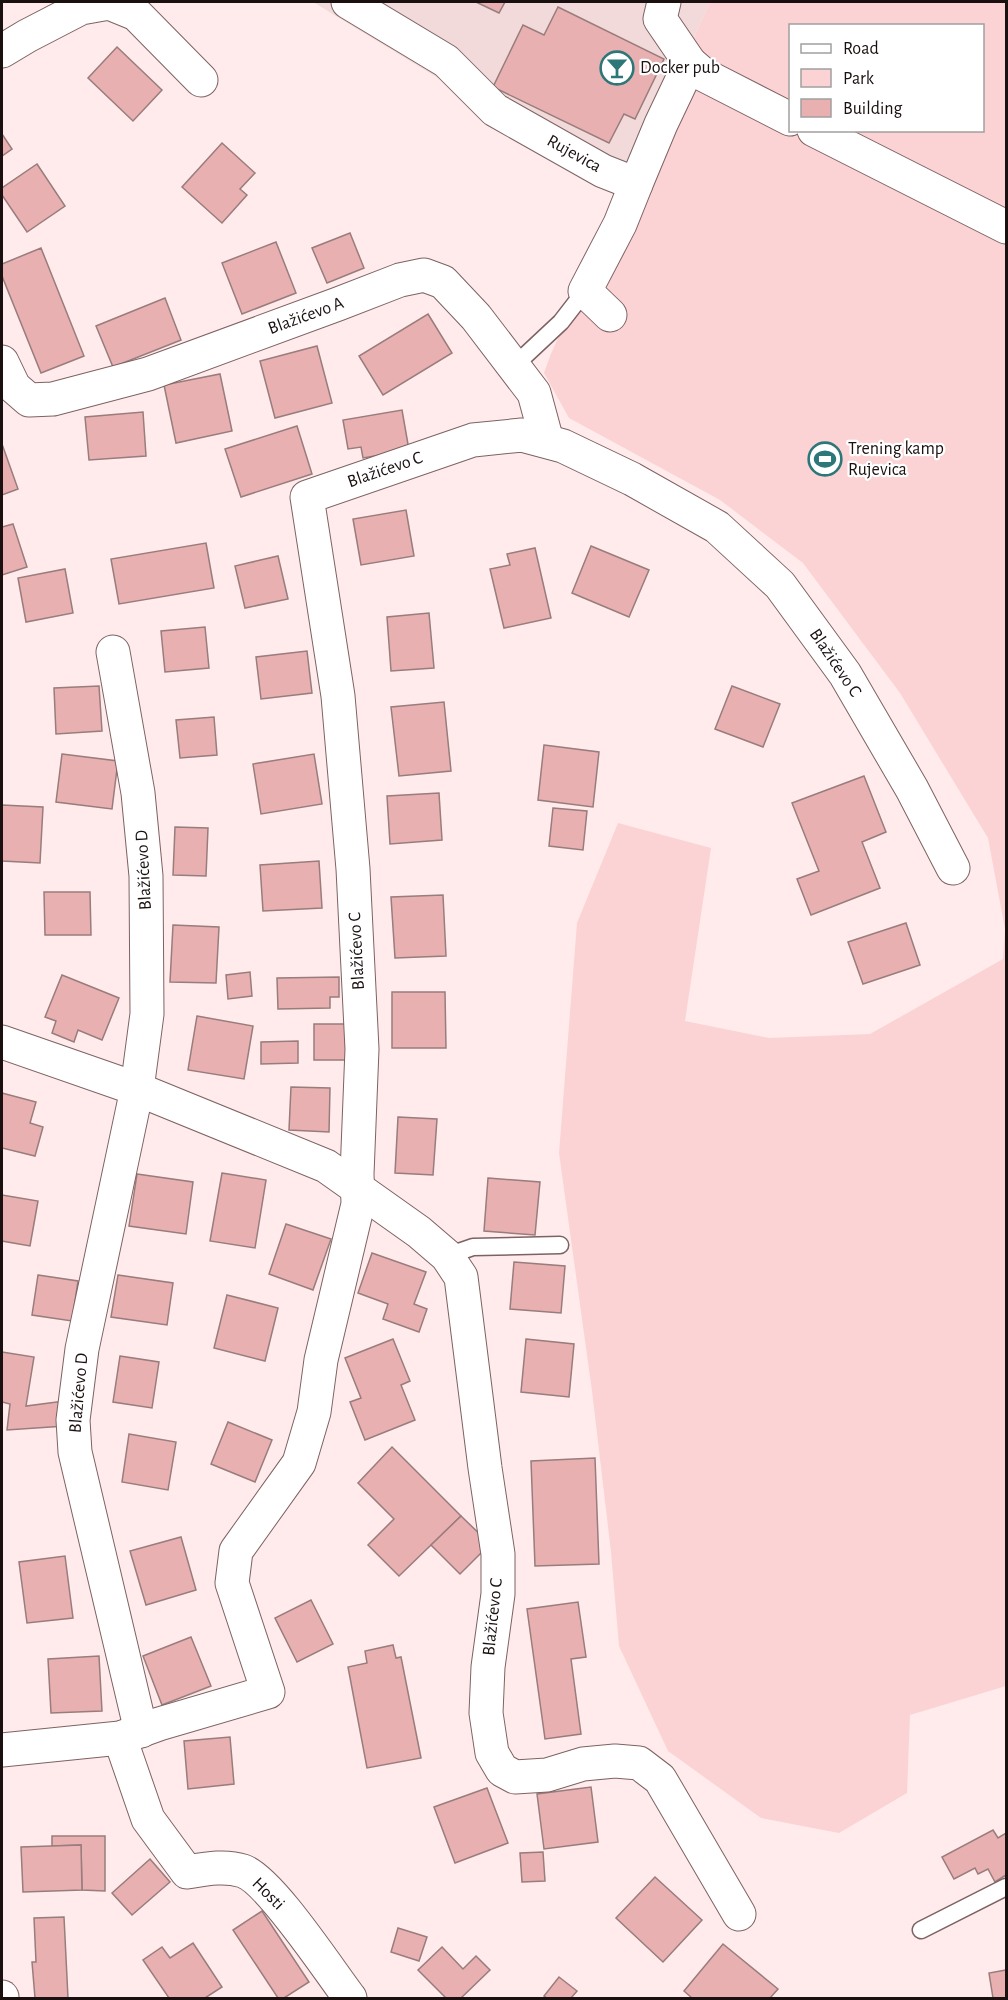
<svg xmlns="http://www.w3.org/2000/svg" width="1008" height="2000" viewBox="0 0 1008 2000" font-family="'Alegreya Sans',sans-serif">
<rect width="100%" height="100%" fill="#ffebeb"/>
<path fill="#f2dada" d="M313 2H710L624 191Z"/>
<path fill="#fbd3d4" fill-rule="evenodd" d="M710 2H1006V1686L910 1715 907 1793 839 1833 761 1818 668 1751 619 1646 611 1552 592 1391 559 1153 577 923 618 823 711 848 685 1021 769 1038 870 1034 1003 959 1005 929 988 838 900 693 803 563 720 500 569 418 544 373 550 356ZM790 26H982V130H790Z"/>
<g fill="#e9b0b1" stroke="#997c7c" stroke-width="1.5">
<path d="M476 2H505L499 13Z"/>
<path d="M558 7 664 59 635 119 624 114 609 143 493 87 523 25 544 35Z"/>
<path d="M117 47 162 90 133 121 88 78Z"/>
<path d="M2 134 12 149 2 156Z"/>
<path d="M222 143 255 173 240 189 247 195 222 223 182 187Z"/>
<path d="M37 164 65 206 27 232 2 195V188Z"/>
<path d="M350 233 364 268 327 283 312 248Z"/>
<path d="M276 242 296 293 242 314 222 263Z"/>
<path d="M41 248 84 356 41 373 2 276V264Z"/>
<path d="M165 298 181 340 113 367 96 326Z"/>
<path d="M428 314 452 353 383 395 359 356Z"/>
<path d="M317 346 332 403 275 418 260 361Z"/>
<path d="M220 374 232 431 176 443 164 385Z"/>
<path d="M402 410 409 450 363 458 361 447 348 449 343 420Z"/>
<path d="M143 412 146 456 89 460 85 417Z"/>
<path d="M297 426 312 474 241 497 225 449Z"/>
<path d="M2 444 18 489 2 495Z"/>
<path d="M406 510 414 556 361 565 353 519Z"/>
<path d="M13 524 27 567 2 575V527Z"/>
<path d="M206 543 214 588 119 604 111 559Z"/>
<path d="M591 546 649 570 629 617 572 593Z"/>
<path d="M535 548 551 618 504 628 490 569 510 565 507 554Z"/>
<path d="M278 556 288 599 245 608 235 566Z"/>
<path d="M65 569 73 613 26 622 18 578Z"/>
<path d="M429 613 434 668 391 671 387 617Z"/>
<path d="M205 627 209 668 165 672 161 631Z"/>
<path d="M307 651 312 693 261 699 256 657Z"/>
<path d="M99 686 102 731 56 734 54 688Z"/>
<path d="M732 686 780 704 763 747 715 729Z"/>
<path d="M444 702 451 771 399 776 391 707Z"/>
<path d="M214 717 217 755 180 758 176 720Z"/>
<path d="M544 745 599 752 593 807 538 800Z"/>
<path d="M62 754 118 761 112 809 56 802Z"/>
<path d="M314 754 322 804 261 814 253 764Z"/>
<path d="M864 776 886 832 862 842 880 888 811 915 797 879 819 871 792 803Z"/>
<path d="M439 793 442 840 390 844 387 796Z"/>
<path d="M2 805 43 807 40 863 2 861Z"/>
<path d="M553 808 587 811 583 850 549 846Z"/>
<path d="M175 827 208 828 206 876 173 875Z"/>
<path d="M319 861 322 908 263 911 260 865Z"/>
<path d="M44 892H90L91 935H45Z"/>
<path d="M443 895 446 956 395 958 391 897Z"/>
<path d="M906 923 920 965 863 984 848 942Z"/>
<path d="M173 925 219 927 216 983 170 982Z"/>
<path d="M250 972 252 996 228 999 226 975Z"/>
<path d="M62 975 119 998 102 1040 78 1030 74 1042 52 1033 56 1021 45 1017Z"/>
<path d="M339 977V997H330V1008L278 1009 277 978Z"/>
<path d="M392 992H445L446 1048H392Z"/>
<path d="M197 1016 253 1026 244 1079 188 1070Z"/>
<rect x="314" y="1024" width="37" height="36"/>
<path d="M298 1041V1063L261 1064V1042Z"/>
<path d="M291 1087 330 1088 329 1132 289 1130Z"/>
<path d="M2 1093 36 1102 30 1123 43 1127 35 1156 2 1148Z"/>
<path d="M398 1117 437 1119 433 1175 395 1173Z"/>
<path d="M222 1173 266 1180 255 1248 210 1241Z"/>
<path d="M137 1174 193 1182 186 1234 129 1226Z"/>
<path d="M488 1178 540 1182 535 1235 484 1231Z"/>
<path d="M2 1195 38 1201 30 1246 2 1241Z"/>
<path d="M286 1224 331 1239 313 1290 269 1274Z"/>
<path d="M372 1253 426 1272 414 1304 427 1309 419 1332 383 1319 388 1304 358 1293Z"/>
<path d="M514 1262 565 1266 561 1313 510 1309Z"/>
<path d="M38 1275 78 1281 72 1321 32 1315Z"/>
<path d="M118 1275 173 1283 167 1325 111 1317Z"/>
<path d="M227 1295 278 1308 265 1361 214 1348Z"/>
<path d="M393 1339 410 1381 401 1385 415 1420 365 1440 350 1402 361 1398 345 1358Z"/>
<path d="M526 1339 574 1344 569 1397 521 1392Z"/>
<path d="M2 1352 34 1357 26 1406 64 1401 65 1426 7 1430 10 1404 2 1402Z"/>
<path d="M120 1356 159 1362 152 1408 113 1402Z"/>
<path d="M228 1422 272 1440 255 1482 211 1464Z"/>
<path d="M129 1434 176 1442 168 1490 122 1482Z"/>
<path d="M392 1447 461 1516 399 1576 368 1545 394 1519 358 1483Z"/>
<path d="M595 1458 599 1564 535 1566 531 1461Z"/>
<path d="M461 1516 490 1544 460 1574 431 1545Z"/>
<path d="M181 1537 196 1590 146 1605 130 1551Z"/>
<path d="M65 1556 73 1618 27 1623 19 1562Z"/>
<path d="M311 1600 333 1644 297 1662 275 1618Z"/>
<path d="M578 1602 586 1657 571 1659 581 1734 545 1739 527 1609Z"/>
<path d="M191 1637 211 1686 162 1705 143 1656Z"/>
<path d="M393 1645 396 1658 401 1657 421 1758 367 1768 348 1667 367 1663 365 1651Z"/>
<path d="M99 1656 102 1711 51 1713 48 1659Z"/>
<path d="M230 1737 234 1784 188 1789 184 1741Z"/>
<path d="M591 1787 598 1842 544 1849 537 1794Z"/>
<path d="M487 1788 508 1843 455 1863 434 1807Z"/>
<path d="M993 1830 998 1838 1006 1833V1875L995 1882 988 1869 978 1874 975 1868 954 1879 942 1857Z"/>
<path d="M52 1836H105V1891L82 1890 81 1845 52 1846Z"/>
<path d="M81 1845 82 1890 23 1892 21 1847Z"/>
<path d="M543 1852 545 1881 522 1882 520 1853Z"/>
<path d="M150 1859 170 1882 132 1915 112 1893Z"/>
<path d="M655 1877 702 1920 663 1962 616 1918Z"/>
<path d="M262 1911 309 1982 284 1998H278L233 1930Z"/>
<path d="M64 1917 68 1998H35L32 1962H36L34 1918Z"/>
<path d="M398 1928 427 1937 419 1961 391 1952Z"/>
<path d="M193 1943 222 1987 205 1998H169L143 1960 162 1947 170 1958Z"/>
<path d="M723 1944 778 1989 770 1998H692L684 1991Z"/>
<path d="M442 1947 463 1969 476 1956 490 1970 461 1998H446L418 1970Z"/>
<path d="M1006 1970V1998H993L989 1973Z"/>
<path d="M559 1977 577 1991 571 1998H547L544 1996Z"/>
</g>
<g fill="none" stroke-linecap="round" stroke-linejoin="round">
<g stroke="#7e6263" stroke-width="19">
<g id="service">
<path d="M514 366 561 322 585 291"/>
<path d="M447 1256 473 1247 560 1245"/>
<path d="M921 1930 1006 1887"/>
</g>
</g>
<g stroke="#7e6263" stroke-width="35">
<g id="minor">
<path d="M348 2 446 61 495 110 603 171 636 184 661 124 690 63 660 19 664 2"/>
<path d="M2 51 27 36 81 8 109 3 136 14 201 80"/>
<path d="M690 63 704 75 790 119"/>
<path d="M814 130 1006 227"/>
<path d="M610 315 585 291 620 224 636 184"/>
<path d="M2 362 14 387 29 400 53 399 148 374 338 304 400 280 424 275 443 282 476 317 534 393 547 441"/>
<path d="M113 652 138 793 146 876 147 1014 137 1089 82 1349 73 1420 75 1452 141 1731"/>
<path d="M2 1042 137 1089 326 1166 419 1232 447 1256 461 1277 485 1468 498 1554V1594L488 1667 486 1713 492 1753 502 1770 515 1777 547 1775 583 1764 615 1761 639 1763 660 1779 739 1914"/>
<path d="M120 1738 148 1819 187 1872C205 1869 225 1865 243 1871 270 1880 330 1972 350 1998"/>
<path d="M2 1750 120 1738 159 1724 268 1692 232 1583 236 1551 299 1463 314 1412 321 1360 358 1204 357 1174 362 1049 353 869 338 696 307 497 473 440 522 435 563 446 632 479 717 527 780 585 845 674 912 789 953 868"/>
</g>
</g>
<g stroke="#7e6263" stroke-width="35">
<path id="tertiary" d="M2 1997V1998"/>
</g>
<use href="#service" stroke="#fff" stroke-width="16"/>
<use href="#minor" stroke="#fff" stroke-width="33"/>
<use href="#tertiary" stroke="#fff" stroke-width="33"/>
</g>
<defs>
<g id="bar-ring" transform="scale(1.725)"><circle r="9.5" fill="#fff" stroke="#2e7779" stroke-width="1.5"/><path d="M-6-5H6L.8 .8V4.5H3.5V6h-7V4.5H-.8V.8Z" fill="#2e7779"/></g>
<g id="stadium-ring" transform="scale(1.725)"><circle r="9.5" fill="#fff" stroke="#2e7779" stroke-width="1.5"/><path d="M0-5a6.5 5 0 1 0 0 10a6.5 5 0 1 0 0-10ZM-3.5-1.8h7v3.6h-7Z" fill="#2e7779"/></g>
</defs>
<g fill-rule="evenodd">
<use href="#bar-ring" x="617" y="68"/>
<use href="#stadium-ring" x="825" y="459"/>
</g>
<g text-anchor="middle" dominant-baseline="central" stroke-width="4.5" stroke-linejoin="round" paint-order="stroke">
<g font-size="18" fill="#1a1010" stroke="#fff" text-anchor="start">
<text x="640" y="68">Docker pub</text>
<text x="848" y="449">Trening kamp<tspan x="848" dy="21">Rujevica</tspan></text>
</g>
<g font-size="18" fill="#1a1010" stroke="#fff">
<text transform="translate(574 154) rotate(29)">Rujevica</text>
<text transform="translate(306 316) rotate(-20)">Blažićevo A</text>
<text transform="translate(385 470) rotate(-19)">Blažićevo C</text>
<text transform="translate(835 663) rotate(56)">Blažićevo C</text>
<text transform="translate(144 870) rotate(-93)">Blažićevo D</text>
<text transform="translate(357 951) rotate(-93)">Blažićevo C</text>
<text transform="translate(79 1393) rotate(-85)">Blažićevo D</text>
<text transform="translate(493 1617) rotate(-84)">Blažićevo C</text>
<text transform="translate(268 1894) rotate(45)">Hosti</text>
</g>
</g>
<rect width="1008" height="2000" fill="none" stroke="#1a1010" stroke-width="6"/>
<rect x="789" y="24" width="195" height="108" fill="#ffffff" stroke="#a39f9f" stroke-width="1.5"/>
<rect x="801" y="44" width="30" height="9" fill="#ffffff" stroke="#a39f9f" stroke-width="1.5"/>
<text x="843" y="54" font-size="18" fill="#1a1010">Road</text>
<rect x="801" y="69" width="30" height="18" fill="#fbd3d4" stroke="#a39f9f" stroke-width="1.5"/>
<text x="843" y="84" font-size="18" fill="#1a1010">Park</text>
<rect x="801" y="99" width="30" height="18" fill="#e9b0b1" stroke="#a39f9f" stroke-width="1.5"/>
<text x="843" y="114" font-size="18" fill="#1a1010">Building</text>
</svg>
